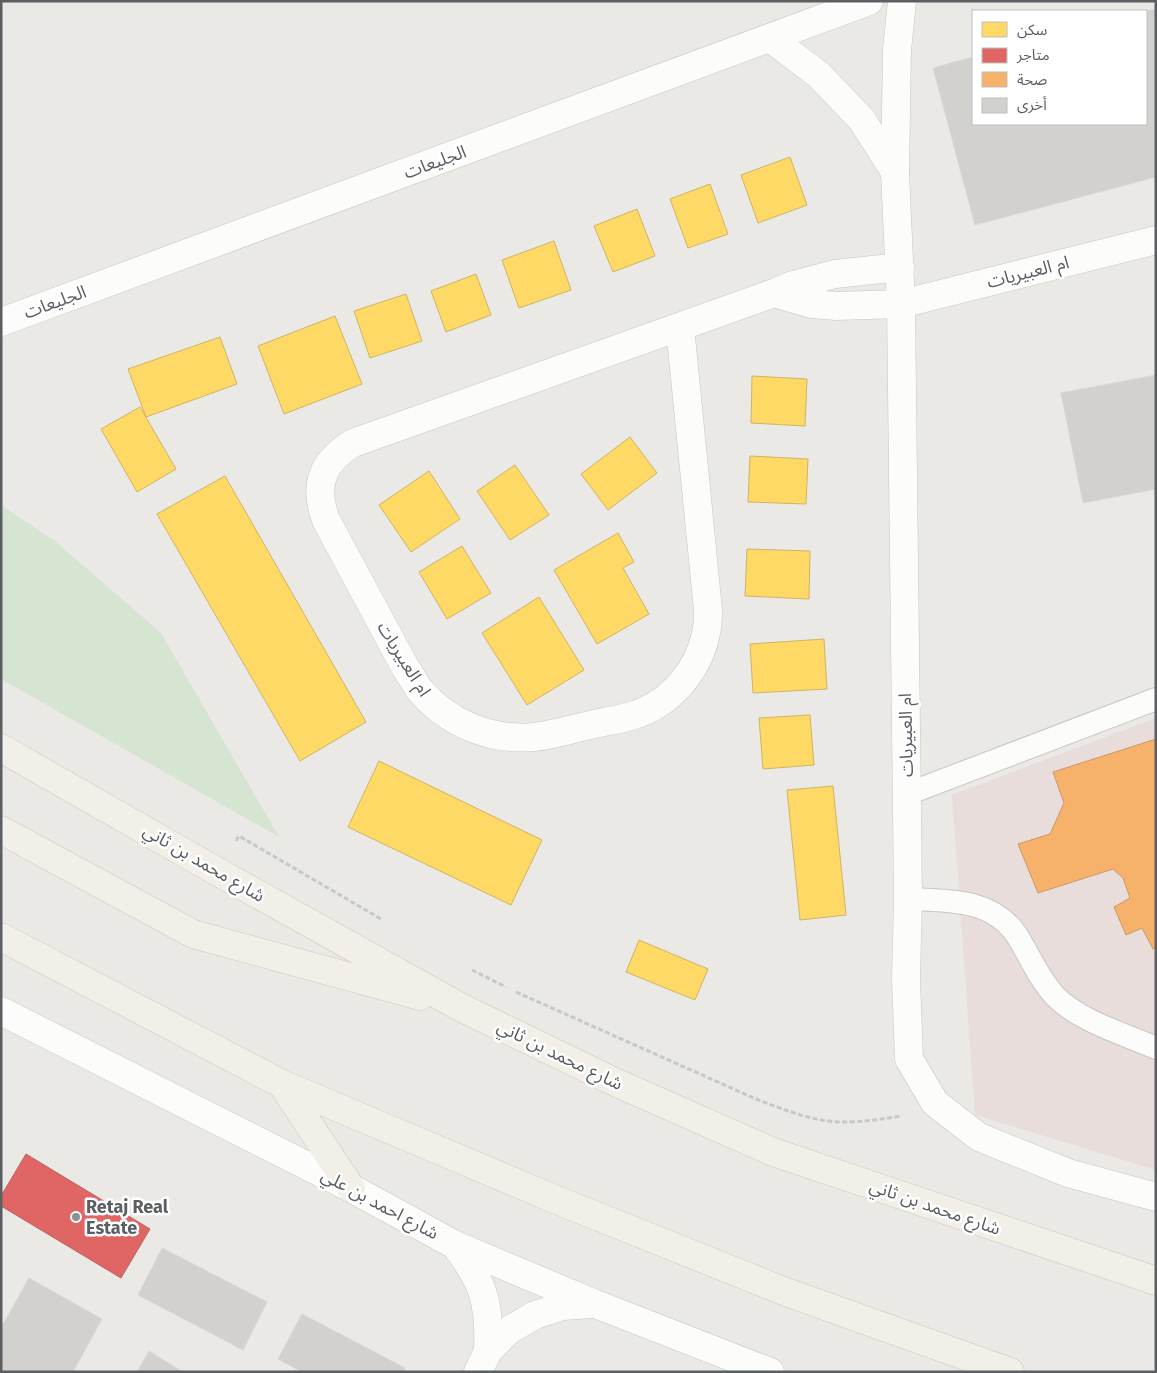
<svg xmlns="http://www.w3.org/2000/svg" width="1157" height="1373" viewBox="0 0 1157 1373" font-family="'Fira Sans','Noto Sans Arabic',sans-serif">
<rect width="100%" height="100%" fill="#eae9e5"/>
<path fill="#e9dddb" d="M1156 718V1170L975 1115 952 795Z"/>
<path fill="#d5e5d2" d="M1 505 55 541 161 633 279 837 1 679Z"/>
<g fill="#ffd966" stroke="#ceb465">
<path d="M790 157 807 205 758 223 741 175Z"/>
<path d="M710 184 728 234 688 248 670 199Z"/>
<path d="M637 209 655 256 613 272 594 226Z"/>
<path d="M554 241 571 290 519 308 502 260Z"/>
<path d="M476 274 491 315 446 332 431 291Z"/>
<path d="M406 294 422 341 370 358 354 311Z"/>
<path d="M335 316 362 384 284 414 258 346Z"/>
<path d="M220 337 237 384 146 417 128 369Z"/>
<path d="M752 376 807 379 805 426 751 423Z"/>
<path d="M140 407 176 469 137 492 101 429Z"/>
<path d="M630 437 657 473 608 510 581 474Z"/>
<path d="M750 456 808 459 806 504 748 502Z"/>
<path d="M515 465 549 515 510 540 477 491Z"/>
<path d="M429 471 460 519 411 552 379 505Z"/>
<path d="M225 476 366 722 300 761 157 514Z"/>
<path d="M618 533 634 562 623 568 649 614 597 644 554 570Z"/>
<path d="M462 546 491 593 447 619 419 572Z"/>
<path d="M747 549 810 551 809 599 745 596Z"/>
<path d="M539 597 584 670 527 705 482 633Z"/>
<path d="M824 639 827 689 753 693 750 644Z"/>
<path d="M810 715 814 765 763 769 759 718Z"/>
<path d="M379 761 542 840 511 905 348 827Z"/>
<path d="M833 786 846 915 800 920 787 790Z"/>
<path d="M639 940 708 969 695 1000 626 972Z"/>
</g>
<path fill="#e06666" stroke="#b86465" d="M26 1154 150 1229 121 1278 1 1206V1196Z"/>
<path fill="#f6b26b" stroke="#c89968" d="M1156 739V948L1153 949 1142 928 1126 935 1114 907 1130 898 1123 878 1113 869 1038 893 1018 844 1050 834 1064 803 1053 772Z"/>
<g fill="#d2d1ce" stroke="#dad8d4">
<path d="M1156 9V177L975 225 933 68 973 57V124H1146V11Z"/>
<path d="M1156 375V489L1083 503 1061 393Z"/>
<path d="M162 1248 267 1302 243 1350 138 1295Z"/>
<path d="M29 1278 102 1319 73 1372H1V1328Z"/>
<path d="M302 1314 405 1368 403 1372H302L278 1359Z"/>
<path d="M149 1351 183 1372H137Z"/>
</g>
<g fill="none" stroke-linecap="round" stroke-linejoin="round">
<g stroke="#c6c6c6" stroke-width="24">
<g id="service">
<path d="M907 794 1156 699"/>
<path d="M908 899C947 901 991 898 1016 934 1029 954 1038 978 1055 996 1079 1021 1124 1034 1156 1048"/>
</g>
</g>
<g stroke="#c6c6c6" stroke-width="29">
<g id="minor">
<path d="M902 1 897 50 895 172 901 304 908 899 906 979 909 1059 935 1103 979 1137 1068 1173 1156 1197"/>
<path d="M770 38 819 75 862 120 895 172"/>
<path d="M774 293 812 304 836 306 901 304 1156 240"/>
<path d="M1 322 869 1"/>
<path d="M680 327 708 610C708 618 708 626 706 633 699 670 670 704 634 715 618 720 602 722 586 726 569 730 551 735 534 737 490 741 447 723 419 689 414 682 410 674 405 667L326 520C313 485 322 462 353 443L774 293 793 285 835 274 900 267"/>
<path d="M1 1011 351 1188 455 1245 593 1303 770 1372"/>
<path d="M455 1245C484 1283 490 1303 488 1351"/>
<path d="M478 1372 488 1351 509 1330 535 1315 563 1306 592 1304"/>
</g>
</g>
<g stroke="#d0c7b6" stroke-width="29">
<g id="primary">
<path d="M1 748 218 872 462 1008 617 1083 773 1152 1156 1281"/>
<path d="M1 830 193 934 420 996"/>
<path d="M1 937 282 1084 564 1203 786 1292 1010 1372"/>
<path d="M282 1084 351 1188"/>
</g>
</g>
<g stroke="#c5cac7" stroke-width="3" stroke-dasharray="5 2.5" stroke-linecap="butt">
<path d="M236 841 239 836 381 919"/>
<path d="M472 970 506 987"/>
<path d="M516 992 756 1099C779 1108 802 1117 827 1121 852 1124 877 1120 901 1116"/>
</g>
<use href="#service" stroke="#fcfcfb" stroke-width="22"/>
<use href="#minor" stroke="#fcfcfb" stroke-width="28"/>
<use href="#primary" stroke="#f2efe8" stroke-width="28"/>
</g>
<circle fill="#8d8f90" stroke="#fff" stroke-width="2" cx="76" cy="1217" r="5"/>
<g text-anchor="middle" dominant-baseline="central" stroke-width="5" stroke-linejoin="round" paint-order="stroke">
<g font-size="18" fill="#5b5f62" stroke="#fff">
<text transform="translate(435 162) rotate(-20)">الجليعات</text>
<text transform="translate(1028 272) rotate(-14)">ام العبيريات</text>
<text transform="translate(55 302) rotate(-20)">الجليعات</text>
<text transform="translate(404 659) rotate(58)">ام العبيريات</text>
<text transform="translate(906 735) rotate(-91)">ام العبيريات</text>
<text transform="translate(204 863) rotate(30)">شارع محمد بن ثاني</text>
<text transform="translate(560 1055) rotate(26)">شارع محمد بن ثاني</text>
<text transform="translate(380 1204) rotate(28)">شارع احمد بن علي</text>
<text transform="translate(935 1207) rotate(19)">شارع محمد بن ثاني</text>
</g>
<g font-size="18" font-weight="bold" fill="#5b5f62" stroke="#fff" text-anchor="start">
<text x="86" y="1207">Retaj Real<tspan x="86" dy="21">Estate</tspan></text>
</g>
</g>
<rect width="1157" height="1373" fill="none" stroke="#5b5f62" stroke-width="5"/>
<rect x="972" y="10" width="175" height="115" fill="#ffffff" stroke="#bdbfc0"/>
<rect x="982" y="22" width="25" height="15" fill="#ffd966" stroke="#bdbfc0"/>
<text x="1017" y="35" font-size="15" fill="#5b5f62">سكن</text>
<rect x="982" y="48" width="25" height="15" fill="#e06666" stroke="#bdbfc0"/>
<text x="1017" y="60" font-size="15" fill="#5b5f62">متاجر</text>
<rect x="982" y="72" width="25" height="15" fill="#f6b26b" stroke="#bdbfc0"/>
<text x="1017" y="85" font-size="15" fill="#5b5f62">صحة</text>
<rect x="982" y="98" width="25" height="15" fill="#d2d1ce" stroke="#bdbfc0"/>
<text x="1017" y="110" font-size="15" fill="#5b5f62">أخرى</text>
</svg>
